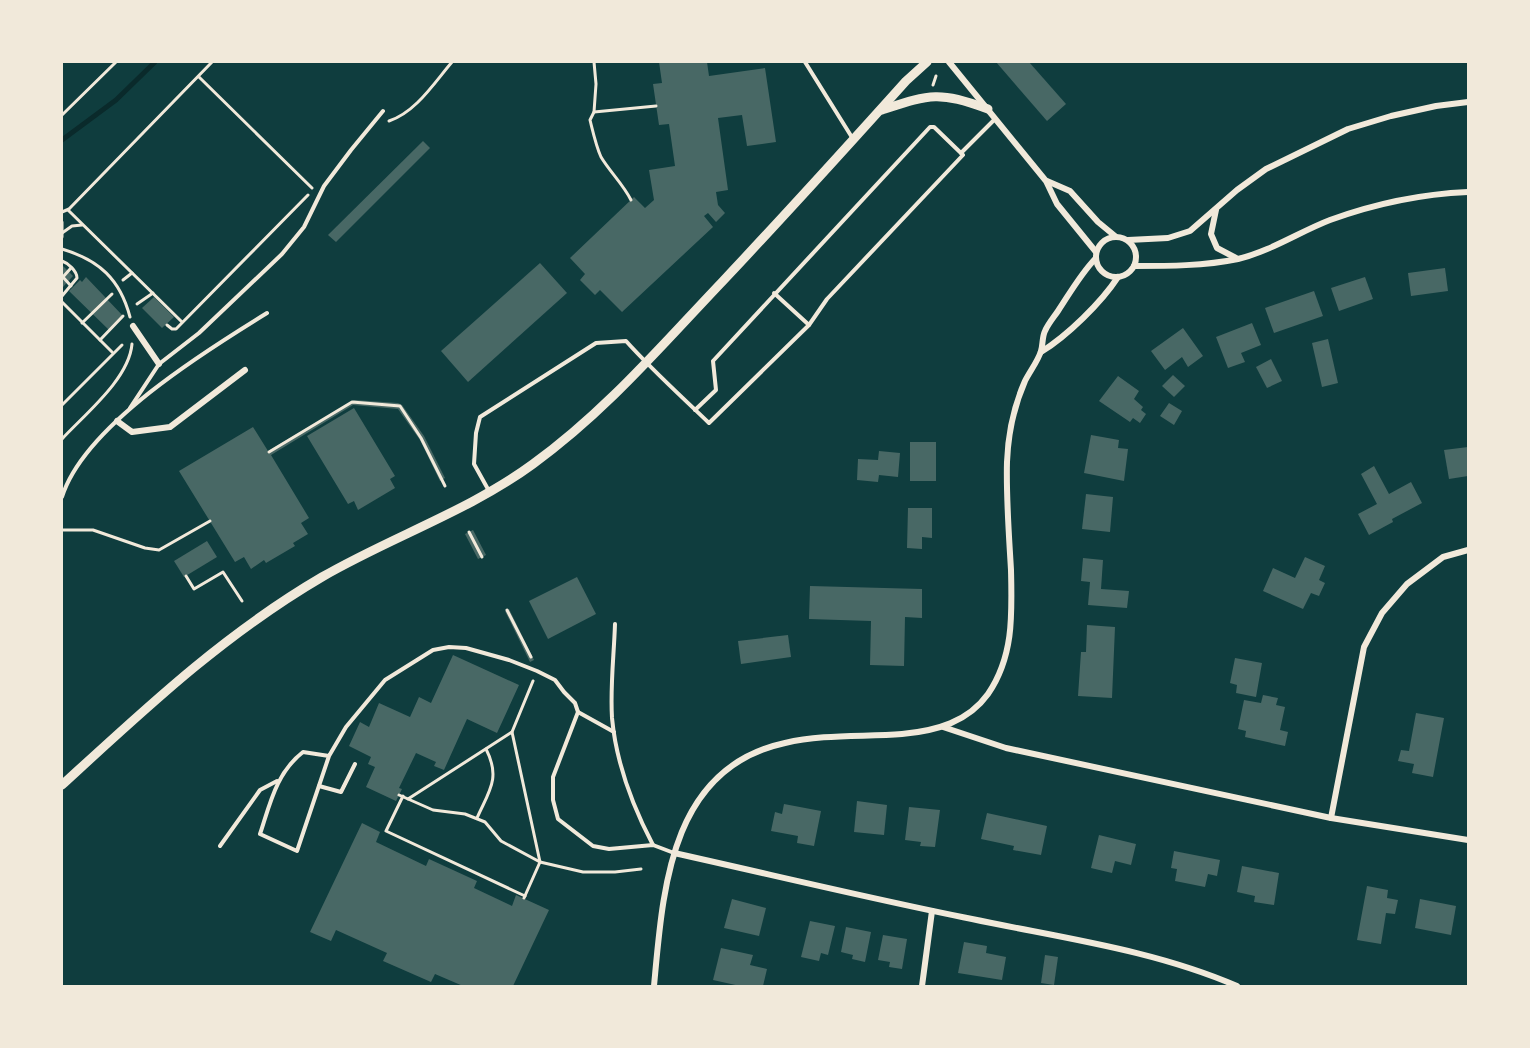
<svg xmlns="http://www.w3.org/2000/svg" width="1530" height="1048" viewBox="0 0 1530 1048" font-family="Signika,sans-serif">
<rect width="100%" height="100%" fill="#0f3d3e"/>
<g fill="none" stroke-linecap="round" stroke-linejoin="round">
<path stroke="#0a2a2b" stroke-width="5" d="M62 140 116 100 155 62"/>
</g>
<g fill="#486865">
<path d="M659 62H707L709 76 765 68 776 142 747 146 742 115 718 118 728 190 716 192 718 205 725 213 716 222 708 213 704 216 713 227 622 312 600 290 595 295 580 280 585 274 570 258 634 197 645 208 654 200 649 170 675 166 669 124 659 125 653 84 662 83Z"/>
<path d="M996 62H1029L1066 104 1047 121Z"/>
<path d="M423 141 430 148 336 242 328 235Z"/>
<path d="M540 263 567 293 468 382 441 351Z"/>
<path d="M63 266 73 276 63 287 62 286Z"/>
<path d="M1445 268 1448 291 1411 296 1408 273Z"/>
<path d="M86 277 123 316 109 330 69 291 80 280 82 282Z"/>
<path d="M1365 277 1373 299 1339 311 1331 288Z"/>
<path d="M1314 291 1323 316 1274 333 1265 308Z"/>
<path d="M154 297 174 317 162 328 142 308Z"/>
<path d="M1252 323 1261 345 1241 353 1245 362 1228 368 1216 337Z"/>
<path d="M1183 328 1203 356 1188 367 1182 357 1165 370 1151 351Z"/>
<path d="M1328 339 1338 383 1322 387 1312 343Z"/>
<path d="M1271 359 1282 381 1267 388 1256 367Z"/>
<path d="M1173 375 1185 386 1174 397 1162 386Z"/>
<path d="M1118 376 1139 391 1134 399 1143 407 1141 410 1146 414 1140 423 1133 418 1130 422 1099 401Z"/>
<path d="M354 400 398 403 402 405 424 436 445 478 440 481 420 440 398 409 353 405 271 455 309 518 301 523 308 534 293 543 295 546 266 563 264 560 251 569 244 557 235 562 179 471 253 427 268 451Z"/>
<path d="M1169 403 1182 411 1174 425 1160 416Z"/>
<path d="M354 408 395 476 390 479 395 488 358 510 354 501 348 504 307 436Z"/>
<path d="M1091 435 1119 440 1118 448 1128 449 1124 481 1084 473Z"/>
<rect x="910" y="442" width="26" height="39"/>
<path d="M1468 447V476L1449 479 1444 450Z"/>
<path d="M879 451 900 453 898 477 879 475 878 482 857 480 858 459 878 460Z"/>
<path d="M1374 466 1389 494 1411 482 1422 503 1392 519 1393 522 1369 535 1358 514 1377 504 1361 474Z"/>
<path d="M1086 494 1113 497 1110 532 1082 529Z"/>
<path d="M908 508H932V538L922 537V549L907 548Z"/>
<path d="M473 530 486 555 478 559 465 534Z"/>
<path d="M207 541 217 557 184 577 174 561Z"/>
<path d="M1305 557 1325 566 1319 580 1325 583 1319 596 1311 593 1303 609 1263 591 1273 568 1295 578Z"/>
<path d="M1083 558 1103 560 1101 589 1129 591 1127 608 1088 605 1090 582 1081 581Z"/>
<path d="M577 577 596 614 548 639 529 601Z"/>
<path d="M810 586 922 589V618L905 617 904 666 870 665 871 621 809 619Z"/>
<path d="M509 609 534 660 530 662 505 611Z"/>
<path d="M1087 625 1115 627 1112 698 1078 696 1081 652H1086Z"/>
<path d="M788 635 791 657 741 664 738 641Z"/>
<path d="M453 655 519 685 497 733 467 719 444 770 434 766 436 762 416 753 399 788 402 789 396 801 366 787 375 767 368 764 371 757 349 746 360 722 369 727 379 703 410 717 419 697 431 703Z"/>
<path d="M1235 658 1262 663 1256 697 1236 693 1237 685 1230 683Z"/>
<path d="M1263 695 1278 698 1276 705 1285 707 1280 730 1288 732 1285 746 1245 737 1246 731 1238 729 1244 700 1261 703Z"/>
<path d="M1416 713 1444 718 1433 777 1412 773 1414 764 1398 761 1401 750 1409 751Z"/>
<path d="M857 801 887 805 884 835 854 832Z"/>
<path d="M784 804 821 811 814 846 797 843 798 836 771 831 775 812 782 814Z"/>
<path d="M909 807 940 810 935 847 920 846 921 842 905 840Z"/>
<path d="M987 813 1047 826 1041 855 1013 850 1014 846 981 839Z"/>
<path d="M362 823 380 832 376 842 426 866 429 859 477 881 474 888 512 906 516 895 549 910 513 986H463L435 974 431 982 383 961 387 953 336 930 331 941 310 932Z"/>
<path d="M1099 835 1136 844 1131 865 1115 861 1112 873 1091 868Z"/>
<path d="M1174 851 1220 860 1217 876 1208 874 1205 887 1175 881 1177 869 1171 868Z"/>
<path d="M1242 866 1279 873 1274 905 1254 902 1255 896 1237 892Z"/>
<path d="M1367 886 1388 890 1387 898 1398 900 1395 914 1386 913 1381 944 1357 940Z"/>
<path d="M732 899 766 908 759 936 724 928Z"/>
<path d="M1420 899 1456 906 1451 935 1415 928Z"/>
<path d="M810 921 835 926 828 955 821 953 819 961 801 957Z"/>
<path d="M846 927 871 932 865 962 852 959 853 955 841 952Z"/>
<path d="M883 935 907 939 902 969 889 967 890 962 878 960Z"/>
<path d="M964 942 987 946 986 953 1006 957 1002 980 958 973Z"/>
<path d="M721 948 753 955 750 965 767 969 763 986H740L713 980Z"/>
<path d="M1045 955 1058 957 1054 985 1041 983Z"/>
</g>
<g fill="none" stroke-linecap="round" stroke-linejoin="round">
<g stroke="#f1e9da" stroke-width="3">
<path d="M594 62 596 84 594 112 590 120C593 132 596 146 601 157 610 172 623 184 631 200"/>
<path d="M199 77 312 188"/>
<path d="M933 85 936 76"/>
<path d="M594 112 656 106"/>
<path d="M62 115 116 62"/>
<path d="M389 121C416 112 434 83 452 62"/>
<path d="M68 210 182 322"/>
<path d="M62 212 69 209 212 62"/>
<path d="M62 222V237"/>
<path d="M62 233 72 226 82 225"/>
<path d="M62 249C99 260 120 279 130 317"/>
<path d="M62 261C68 263 77 271 77 278L62 296"/>
<path d="M62 276 71 286"/>
<path d="M62 278 71 268"/>
<path d="M123 280 132 273"/>
<path d="M62 302 112 352"/>
<path d="M137 304 153 293"/>
<path d="M82 323 112 294"/>
<path d="M167 325 172 329H176L308 195"/>
<path d="M100 340 123 316"/>
<path d="M62 405 122 345"/>
<path d="M62 439C85 414 129 379 132 344"/>
<path d="M269 452 352 402 400 406 421 438 445 486"/>
<path d="M62 530H93L145 548 159 550 210 521"/>
<path d="M469 532 482 557"/>
<path d="M186 576 194 589 223 572 242 601"/>
<path d="M507 610 531 657"/>
<path d="M512 732 540 862 524 898"/>
<path d="M399 795 433 810 465 814 485 822 501 841 540 862 583 872H615L641 869"/>
<path d="M403 796 386 831 525 896"/>
<path d="M408 799 512 732 533 681"/>
<path d="M477 818C489 791 501 778 486 749"/>
</g>
<g stroke="#f1e9da" stroke-width="4">
<path d="M805 62 853 139"/>
<path d="M961 153 995 119"/>
<path d="M774 293 809 325"/>
<path d="M130 408 159 364 199 333 282 254 304 227 324 186 351 150 383 111"/>
<path d="M489 491 474 464 476 433 480 417 596 343 626 341C652 370 681 396 709 423L809 325 827 299 963 155 934 127H930L713 361 716 390 695 410"/>
<path d="M62 497C84 426 205 351 267 313"/>
<path d="M615 624C614 655 610 687 612 718 616 761 633 807 653 845"/>
<path d="M578 712 614 732"/>
<path d="M329 756 303 752C276 773 270 804 260 834L297 851 329 756 346 727 385 680 433 650 449 647 466 648 509 660 537 671 555 680 564 692 575 703 578 712 553 777V800L558 819 593 846 609 849 653 845 674 853"/>
<path d="M319 786 341 792 355 764"/>
<path d="M220 846 260 790 277 781"/>
</g>
<g stroke="#f1e9da" stroke-width="6">
<path d="M949 62 1046 181 1057 204 1096 252"/>
<path d="M1047 181 1070 191 1098 222 1115 236"/>
<path d="M1216 210 1211 234 1217 248 1236 258"/>
<circle cx="1116" cy="257" r="20"/>
<path d="M1128 240 1168 238 1190 231 1237 190 1266 169 1348 129 1391 116 1436 106 1468 102"/>
<path d="M1134 266C1168 266 1204 266 1238 259 1271 251 1299 232 1330 220 1374 204 1422 194 1468 192"/>
<path d="M133 326 159 364"/>
<path d="M1041 352C1067 336 1101 303 1118 277"/>
<path d="M117 421 132 432 170 427 245 370"/>
<path d="M943 727 1006 748 1331 818 1468 840"/>
<path d="M1331 818 1364 647 1382 613 1407 584 1443 557 1468 550"/>
<path d="M674 853C773 875 872 899 972 919 1062 938 1154 950 1237 986"/>
<path d="M654 986C663 891 669 768 785 743 823 734 864 737 902 734 936 731 968 722 988 694 1014 656 1012 614 1011 570 1009 535 1006 498 1007 462 1008 435 1014 406 1025 381 1030 371 1038 361 1041 351 1043 345 1042 337 1045 331 1048 324 1054 317 1058 311 1070 293 1080 275 1095 259"/>
<path d="M922 986 932 911"/>
</g>
<g stroke="#f1e9da" stroke-width="9">
<path d="M882 110C931 94 938 91 988 109"/>
<path d="M62 785C146 708 223 635 322 577 391 537 469 511 533 464 605 412 661 346 722 282 784 216 845 149 906 81L927 62"/>
</g>
</g>
<rect width="1530" height="1048" fill="none" stroke="#f1e9da" stroke-width="126"/>
</svg>
